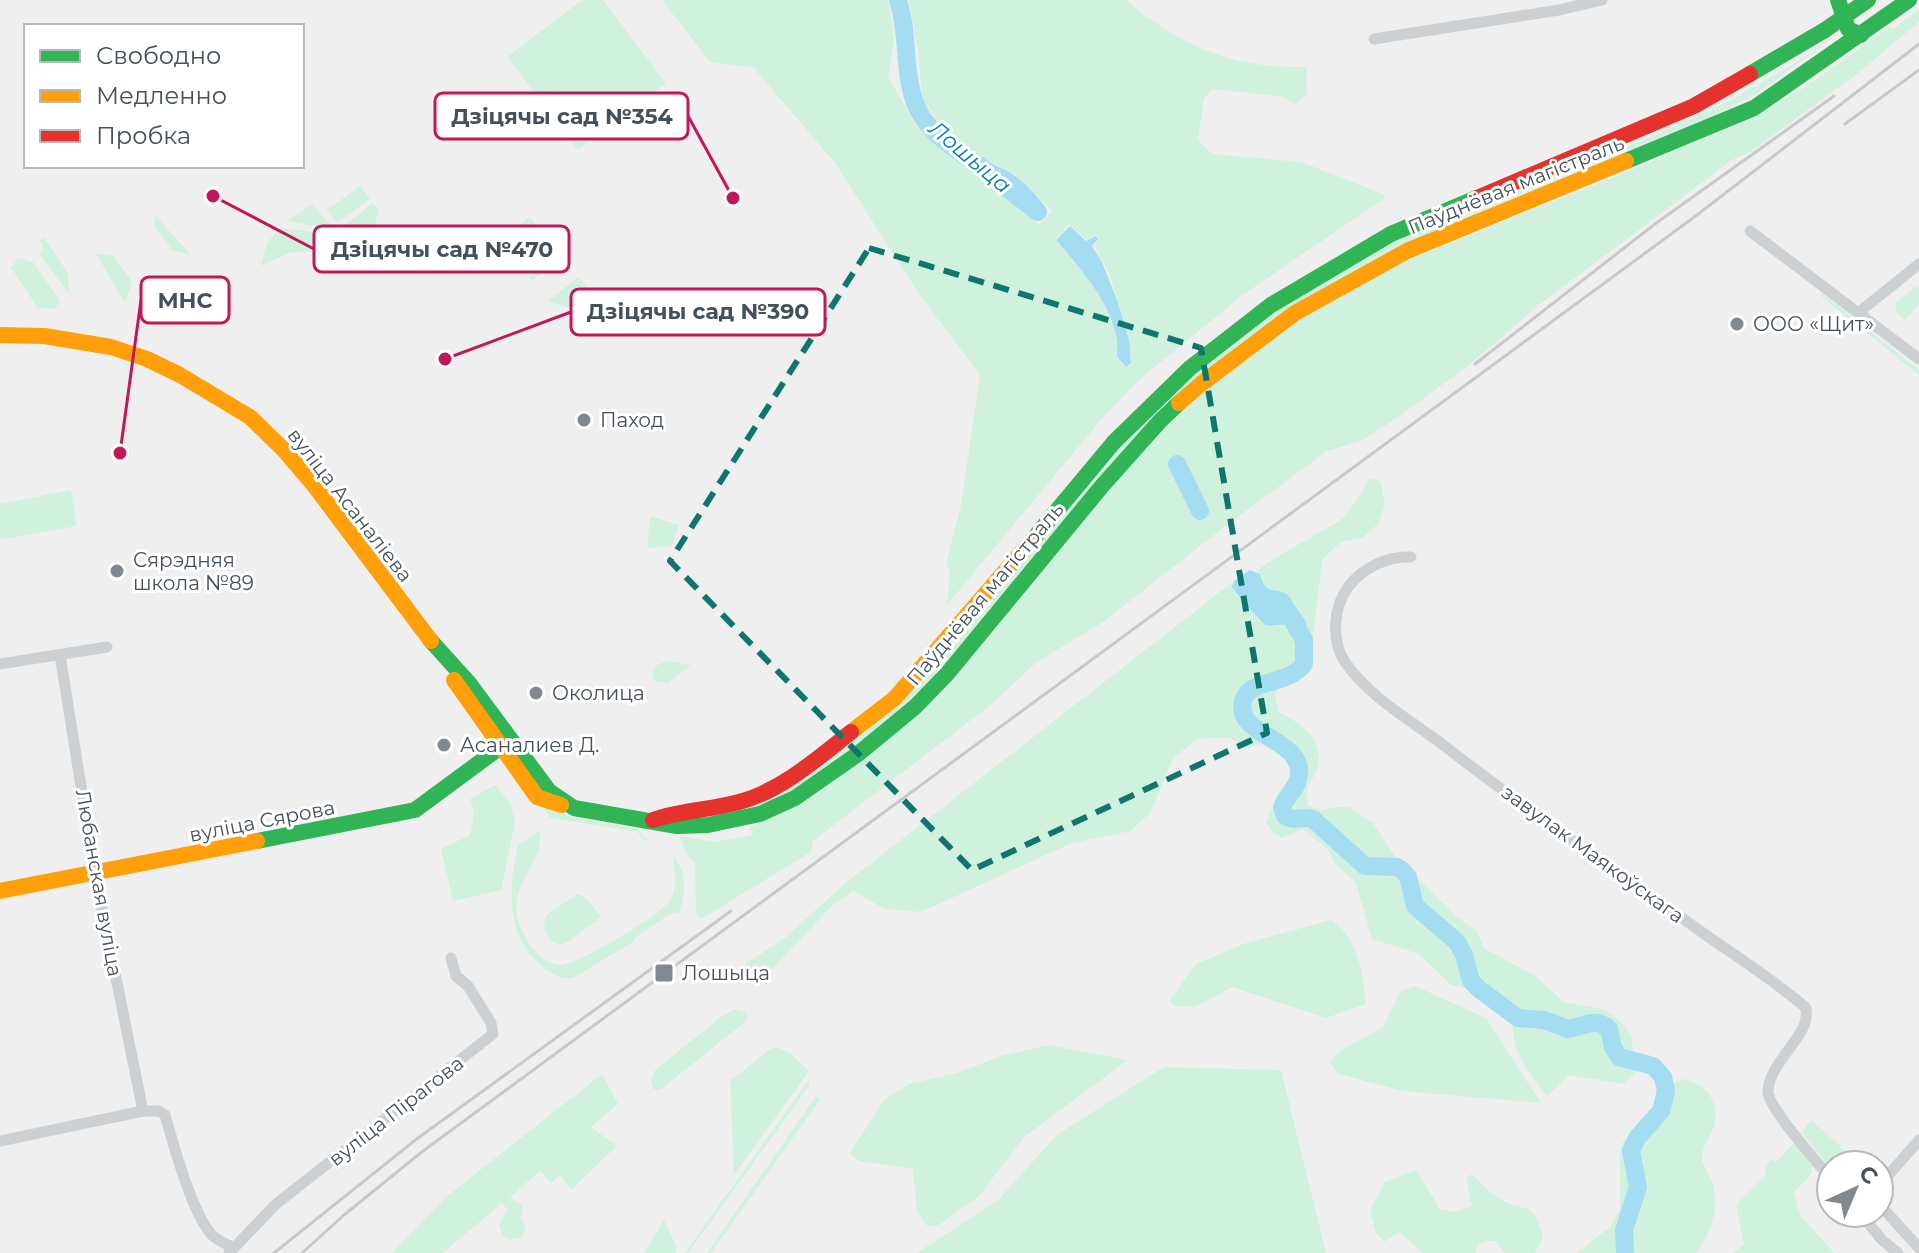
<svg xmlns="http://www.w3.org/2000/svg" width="1919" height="1253" viewBox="0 0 1919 1253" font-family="Montserrat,sans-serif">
<rect width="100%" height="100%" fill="#f0efef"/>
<g fill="#d1f1df" fill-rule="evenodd">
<path d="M582 0H603L666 83 578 150 507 57Z"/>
<path d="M662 0H889L894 41 888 76 917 128 1040 225 1052 211 1018 177 1000 166 988 164 954 139 923 102 917 45 909 0H1126C1180 46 1234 69 1306 67L1307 95 1294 105 1285 97 1213 89 1204 98 1198 140 1212 154 1301 162 1383 194 1385 198 1244 294 1139 380 1099 422 947 605 950 571 946 564 961 505 980 375 921 297 835 163 754 68 710 62ZM1069 224 1087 240 1095 235 1099 239 1093 246C1114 270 1126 334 1132 364L1125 367 1118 359V341L1106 307 1085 273 1055 240Z"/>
<path d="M1919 9V22L1857 74 1749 153 1732 160 1539 305 1469 365 1397 418 1361 441 1327 451 1227 525 1103 622 1037 662 992 704 813 841 811 852 701 919 696 915 695 864 684 850 680 836 715 842 752 835 750 827 813 796 871 754 913 718 1155 436 1220 378 1279 332 1377 273 1622 174 1752 118 1805 87 1888 28 1893 29Z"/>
<path d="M1837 35 1758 93 1717 114 1457 221 1394 250 1299 303 1244 341 1206 372 935 678C903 708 870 735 835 762 815 777 796 793 772 802 742 813 713 818 681 819V815L712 813 854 740 1157 405 1259 321 1339 270 1417 231 1667 130 1727 102 1787 68Z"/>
<path d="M360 186 370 199 337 223 327 210Z"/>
<path d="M373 203 379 210 372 235 342 230 341 228Z"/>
<path d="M312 204 335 230 287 221Z"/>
<path d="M155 215 191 255 173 251 154 226Z"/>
<path d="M530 217 561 258 532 280 501 238Z"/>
<path d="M280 228 335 235 313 251 289 253 261 266 267 243Z"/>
<path d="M44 238 68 273 69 294 40 255 43 247 40 240Z"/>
<path d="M96 254 113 255 132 282 125 303Z"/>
<path d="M18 258 33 262 60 301 55 309 38 308 11 268Z"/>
<path d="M578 277 597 300C580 313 567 308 548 301Z"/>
<path d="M1917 286 1919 288V304L1905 321 1896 312V302Z"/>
<path d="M1823 294 1919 370V375L1820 295Z"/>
<path d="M1370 478 1380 481 1385 503 1379 523 1362 538 1341 542 1322 560 1313 638 1300 664 1275 694 1279 712C1298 722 1324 738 1318 764 1314 785 1304 780 1308 806L1324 810 1336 807H1349L1373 823 1394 855 1458 918 1477 931 1484 948 1535 976 1564 1002 1604 1009 1622 1023 1631 1035 1636 1071 1624 1084 1569 1075 1547 1096C1523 1065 1505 1045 1516 1004L1494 994 1451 985 1419 954 1372 939 1356 883 1336 865 1328 850 1303 829 1282 838 1272 831 1266 823 1279 791 1290 778 1287 750 1269 741 1248 748 1228 737 1198 739 1173 758 1151 812 1131 831 1072 843 921 912 885 909 853 891 833 905 769 972 755 978 745 964 785 938 843 885 1234 581 1236 595 1247 602 1264 624C1279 626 1292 625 1306 622L1288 595 1265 588 1258 571C1263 562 1325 531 1340 520 1352 511 1361 491 1370 478Z"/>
<path d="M71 490 77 526 0 540V504Z"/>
<path d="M650 516 679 525 672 546 647 548Z"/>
<path d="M667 661 691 665 668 683 654 681 652 673 657 665Z"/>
<path d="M495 785 511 804 515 823 501 890 453 901 441 849 470 835 474 814 470 799Z"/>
<path d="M544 807 572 817 638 829 647 841H644L638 832 550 818Z"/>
<path d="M540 830C544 868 503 885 521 928 527 943 542 963 559 965 576 967 657 916 669 902 680 887 672 870 674 856 687 873 686 892 679 913L670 914 636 937 633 942 573 978C563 980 552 974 544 968 505 939 508 888 518 845Z"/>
<path d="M578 894 586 898 601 917 568 942 559 945C545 938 542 929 546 915Z"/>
<path d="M1331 920C1359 940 1363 972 1366 1004L1326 1018 1232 987 1195 1007 1174 1006 1170 1000 1196 964 1246 943Z"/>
<path d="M1415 986 1486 1018 1541 1103 1402 1091 1339 1074 1329 1062 1340 1051 1383 1027 1401 991Z"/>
<path d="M735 1009 747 1013 746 1021 660 1090 653 1089 651 1080 655 1070 721 1017Z"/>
<path d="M1049 1045 1128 1060 1024 1137 979 1196 939 1225 927 1226 917 1212 913 1169 860 1161 849 1154 885 1099 909 1084 957 1073 1001 1056Z"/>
<path d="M777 1047 791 1054 809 1071 734 1175 730 1081 770 1049Z"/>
<path d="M1164 1067 1281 1070 1326 1253H917L998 1200 1058 1134Z"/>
<path d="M602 1074 618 1104 591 1127 617 1146 571 1190 560 1175 551 1183 540 1171 510 1197 523 1206 521 1219 526 1227 522 1237 509 1240 502 1235 499 1224 508 1210 502 1203 443 1253H392L446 1197Z"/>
<path d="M810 1078 809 1086 688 1253H685Z"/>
<path d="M1682 1079C1707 1082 1722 1105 1713 1129 1709 1139 1701 1147 1702 1159 1703 1167 1709 1174 1712 1182 1720 1208 1712 1232 1696 1253H1577L1609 1228 1620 1209V1150L1624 1140 1653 1109 1669 1086Z"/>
<path d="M816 1096 820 1100 711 1253H707Z"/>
<path d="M1811 1120 1861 1165H1831V1170L1802 1132Z"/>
<path d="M1795 1142 1812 1165 1811 1175 1794 1192 1800 1215 1834 1253H1732L1744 1245 1736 1205 1765 1176 1767 1163 1772 1158 1775 1163Z"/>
<path d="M1416 1170 1440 1209 1455 1212 1472 1206 1466 1178 1472 1174C1480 1182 1488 1191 1497 1197 1525 1216 1533 1195 1543 1238L1535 1253H1505L1495 1241H1485L1477 1246 1476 1253H1423L1399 1232 1384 1242 1376 1233 1370 1210 1385 1182Z"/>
<path d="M664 1220 676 1245V1253H644Z"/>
</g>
<g fill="#a4ddf1">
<path d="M988 164C1012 168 1029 187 1044 205L1032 219 979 178 983 168Z"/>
<path d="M1070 226 1086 241 1095 236 1098 239 1092 246 1102 262 1117 300 1129 340 1131 363 1126 367 1118 358C1116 351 1118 345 1117 339 1109 300 1081 269 1056 240Z"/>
<path d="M1250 570 1260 574C1267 598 1272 585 1288 595L1306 622 1307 632 1293 633 1286 625C1279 624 1272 626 1266 625 1263 624 1234 591 1232 587L1234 581Z"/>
</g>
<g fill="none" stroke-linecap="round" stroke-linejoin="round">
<g stroke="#a4ddf1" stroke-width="18">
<path d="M898 0C909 33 903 70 915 103 927 135 959 150 985 170 1003 183 1021 198 1038 212"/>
<path d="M1177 464 1200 511"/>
<path d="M1289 614 1304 640V664C1288 686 1249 678 1243 701 1234 736 1303 738 1299 775 1298 787 1287 796 1282 807L1285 816C1295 823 1303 814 1314 820L1365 866 1397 867 1403 871 1408 877 1415 906 1457 942 1464 955 1471 981 1479 989 1518 1018 1544 1020 1568 1029C1584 1027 1595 1016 1609 1029L1613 1047 1619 1057 1653 1066 1663 1077 1666 1091 1661 1111 1637 1138 1631 1151 1638 1187 1624 1230 1625 1253"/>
</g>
<g stroke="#ccd0d3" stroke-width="11">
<path d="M1374 39 1559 10 1602 0"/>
<path d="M1750 231 1919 359"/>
<path d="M1858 313 1919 264"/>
<path d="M1411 557C1386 556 1363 568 1348 587 1333 608 1331 640 1345 662 1368 696 1410 720 1442 744 1526 810 1616 870 1703 933 1737 957 1774 980 1806 1008 1808 1022 1802 1031 1794 1042 1784 1057 1768 1074 1768 1092 1769 1109 1818 1163 1831 1179"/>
<path d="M60 655 95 874 143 1111"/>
<path d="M0 664 107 647"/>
<path d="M0 1141 143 1111H159L165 1115C174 1146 191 1210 211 1234 217 1241 226 1244 233 1247"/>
<path d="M1879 1186 1919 1140"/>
<path d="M1879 1204 1919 1248"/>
<path d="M1860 1213 1882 1240 1898 1253"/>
<path d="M229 1253 276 1204 493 1034 491 1023 468 986 456 976 451 958"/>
</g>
<g stroke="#30b455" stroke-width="16">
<path d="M1838 0 1848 29 1861 35"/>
<path d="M1750 74 1825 30 1868 0"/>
<path d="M1626 161 1754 108 1909 0"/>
<path d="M1034 538 1114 442 1190 368 1271 305 1391 234 1477 198"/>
<path d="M431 641 469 683 549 791 574 808 677 826 708 825 760 814 795 798 858 754 915 707 947 674 1102 486 1160 421 1179 403"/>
<path d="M257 841 415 810 510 740"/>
</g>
<g stroke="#ff9f0a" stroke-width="16">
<path d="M0 335 44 336 111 347 147 359 180 375 250 417 284 450 313 484 431 641"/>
<path d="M1179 403 1201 384 1295 313 1407 251 1626 161"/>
<path d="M454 680 537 797 561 805"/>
<path d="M851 732 895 698 1034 538"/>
<path d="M0 891 257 841"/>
</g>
<g stroke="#e5322d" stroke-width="16">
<path d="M1477 198 1694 106 1750 74"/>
<path d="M653 820C682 810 710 810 739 802 781 791 818 758 851 732"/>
</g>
<g stroke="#c6c8ca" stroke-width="3">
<path d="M1845 124 1919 70"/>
<path d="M1475 364 1655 224 1834 96"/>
<path d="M274 1253 418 1138 731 911"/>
<path d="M302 1253 344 1215 423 1151 1697 215 1919 44"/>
</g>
</g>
<path fill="none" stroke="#0f766e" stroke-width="6" stroke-dasharray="16 10" stroke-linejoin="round" d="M869 248 1201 348 1267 733 972 870 670 561Z"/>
<g fill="#81888f" stroke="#fff" stroke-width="3">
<circle cx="1737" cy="324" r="8"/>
<circle cx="584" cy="420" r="8"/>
<circle cx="117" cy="571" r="8"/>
<circle cx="536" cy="693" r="8"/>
<circle cx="444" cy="745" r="8"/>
<rect x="654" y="963" width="20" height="20" rx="4"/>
</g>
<g text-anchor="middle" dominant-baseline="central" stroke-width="6" stroke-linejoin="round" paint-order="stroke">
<g font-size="20" fill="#45505c" stroke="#fff">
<text transform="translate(1516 185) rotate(-22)">Паўднёвая магістраль</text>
<text transform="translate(350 505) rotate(52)">вуліца Асаналіева</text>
<text transform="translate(985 594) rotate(-50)">Паўднёвая магістраль</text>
<text transform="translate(262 821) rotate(-11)">вуліца Сярова</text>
<text transform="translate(1593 854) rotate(36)">завулак Маякоўскага</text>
<text transform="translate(99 883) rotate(80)">Любанская вуліца</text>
<text transform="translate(396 1111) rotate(-38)">вуліца Пірагова</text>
</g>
<g font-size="20" fill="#45505c" stroke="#fff" text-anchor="start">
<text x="1753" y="324">ООО «Щит»</text>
<text x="600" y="420">Паход</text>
<text x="133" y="560">Сярэдняя<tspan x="133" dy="23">школа №89</tspan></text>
<text x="552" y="693">Околица</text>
<text x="460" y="745">Асаналиев Д.</text>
<text x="682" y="973">Лошыца</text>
</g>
<g font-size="22" font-style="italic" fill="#047daa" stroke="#fff">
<text transform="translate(970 157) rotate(40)">Лошыца</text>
</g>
</g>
<path fill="none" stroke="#c2185b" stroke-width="3" d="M733 198L688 116M213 196L314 249M120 453L141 300M445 359L571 312"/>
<g fill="#c2185b" stroke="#fff" stroke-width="3">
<circle cx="733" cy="198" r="8"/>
<circle cx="213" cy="196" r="8"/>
<circle cx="120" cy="453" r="8"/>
<circle cx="445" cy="359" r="8"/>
</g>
<g fill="#fff" stroke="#c2185b" stroke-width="3">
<rect x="435" y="93" width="253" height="46" rx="8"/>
<rect x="314" y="226" width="255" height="46" rx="8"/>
<rect x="141" y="277" width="88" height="46" rx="8"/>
<rect x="571" y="289" width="254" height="46" rx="8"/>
</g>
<g font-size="22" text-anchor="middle" font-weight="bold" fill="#45505c">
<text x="562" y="124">Дзіцячы сад №354</text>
<text x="442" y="257">Дзіцячы сад №470</text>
<text x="185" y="308">МНС</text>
<text x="698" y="319">Дзіцячы сад №390</text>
</g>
<rect x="24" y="24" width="280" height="144" fill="#ffffff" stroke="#b5b9be" stroke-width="2"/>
<rect x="40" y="50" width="40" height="12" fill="#30b455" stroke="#b5b9be" stroke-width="2"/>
<text x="96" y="64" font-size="24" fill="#45505c">Свободно</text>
<rect x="40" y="90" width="40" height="12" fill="#ff9f0a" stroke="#b5b9be" stroke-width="2"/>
<text x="96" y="104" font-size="24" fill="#45505c">Медленно</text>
<rect x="40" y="130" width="40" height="12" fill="#e5322d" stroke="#b5b9be" stroke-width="2"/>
<text x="96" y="144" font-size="24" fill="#45505c">Пробка</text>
<g transform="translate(1855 1189) rotate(44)"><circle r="38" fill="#ffffff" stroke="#b5b9be" stroke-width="2"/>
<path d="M0-6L14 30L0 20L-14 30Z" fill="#81888f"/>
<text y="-12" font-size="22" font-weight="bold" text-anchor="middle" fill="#45505c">С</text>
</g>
</svg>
